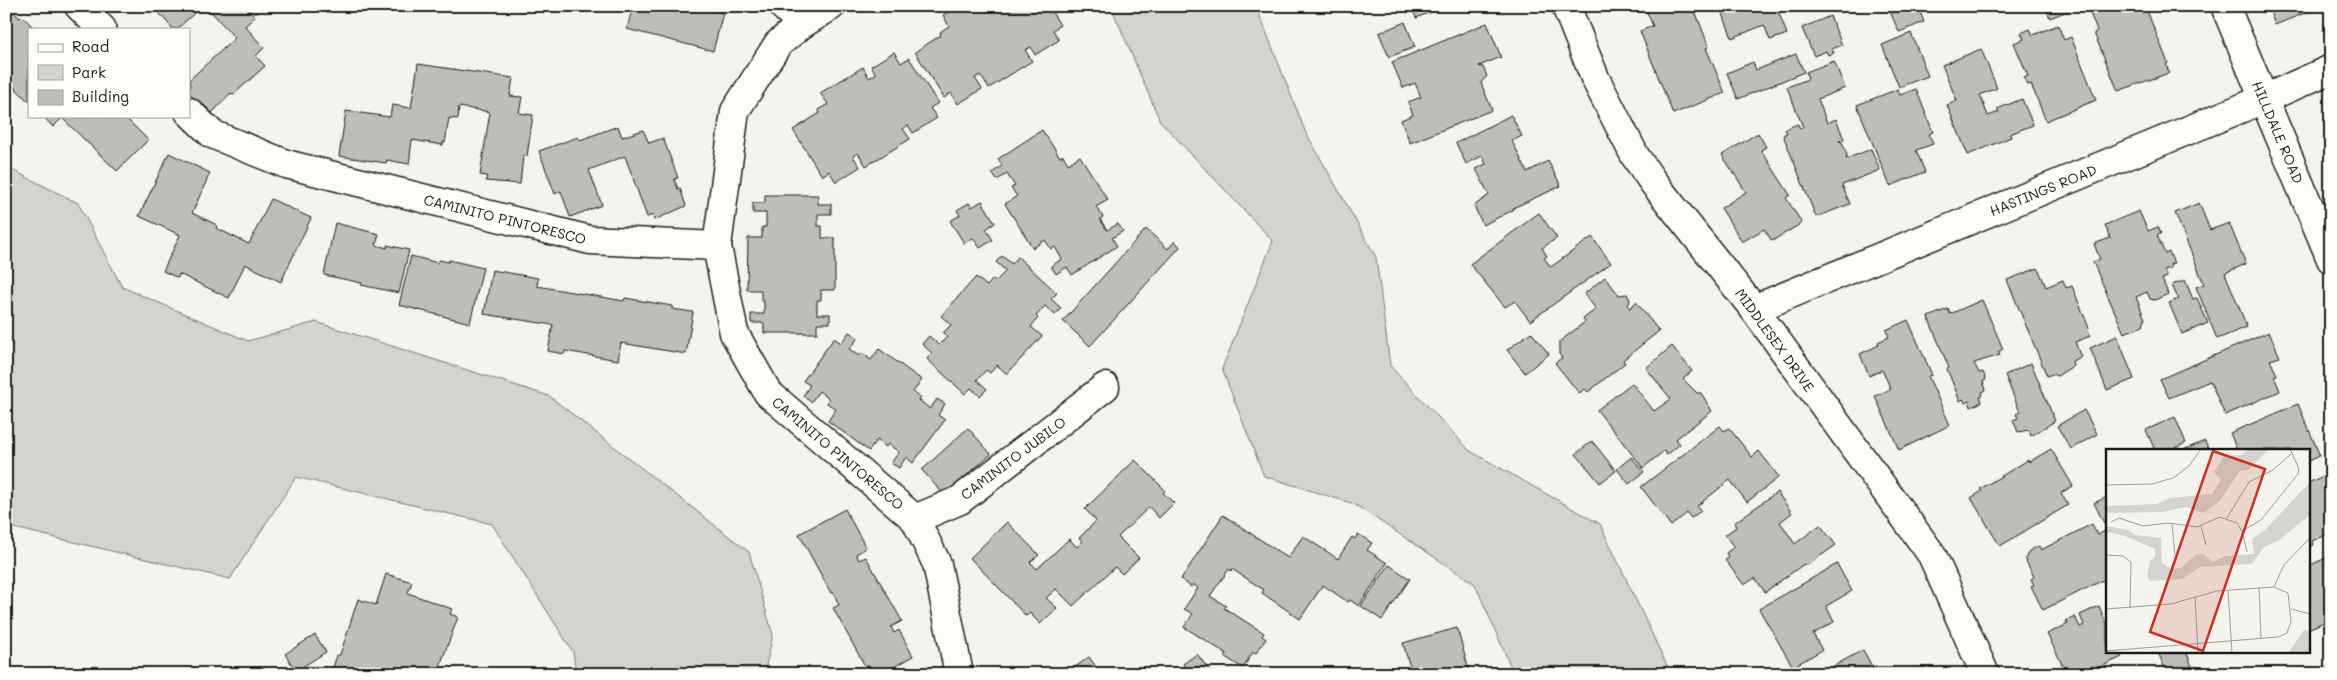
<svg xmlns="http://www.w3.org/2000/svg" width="2337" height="680" viewBox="0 0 2337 680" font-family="Mali,sans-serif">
<rect width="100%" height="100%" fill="#f4f3ee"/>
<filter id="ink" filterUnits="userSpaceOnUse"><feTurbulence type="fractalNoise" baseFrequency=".02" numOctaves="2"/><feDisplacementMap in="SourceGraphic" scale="10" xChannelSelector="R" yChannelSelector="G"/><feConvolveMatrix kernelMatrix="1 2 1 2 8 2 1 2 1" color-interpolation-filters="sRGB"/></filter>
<g filter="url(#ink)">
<g fill="#d4d3cf" stroke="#787876">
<path d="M1111 6H1256L1305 131 1376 257 1390 366 1470 451 1600 524 1671 674H1514L1475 584 1354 504 1264 476 1222 369 1273 241 1160 121Z"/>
<path d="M6 167 78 203 122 287 248 341 316 322 549 396 749 552 773 635 764 674H576L573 652 492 524 296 477 230 579 10 527 6 519Z"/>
</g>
<g fill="#bebdba" stroke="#1c1c1c">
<path d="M6 6 20 18 22 16 35 29H29V102L6 79V69L10 65 6 61Z"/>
<path d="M153 6H202L177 29H173Z"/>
<path d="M206 6H246L255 17 245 26 264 48 256 56 265 66 233 95 231 93 212 113 200 101 198 103 189 93 190 86 189 80 235 38Z"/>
<path d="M633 6H697L723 13 713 51 627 29Z"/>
<path d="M956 6H1048L1060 25 1053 30 1059 40 1035 55 1031 47 1025 50 1032 61 989 88 980 75 975 78 982 89 958 104 951 93 944 98 915 52 941 35 940 32 949 26 943 15Z"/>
<path d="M1400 6H1445L1416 18 1412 8 1402 11Z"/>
<path d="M1693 6 1709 47 1706 48 1725 93 1673 114 1640 31 1653 26 1646 10 1654 6Z"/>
<path d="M1720 6H1776L1787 34 1770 40 1764 25 1732 38Z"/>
<path d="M1820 6H1836L1822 12Z"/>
<path d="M1918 6 1924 22 1899 32 1888 7Z"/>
<path d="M2045 6H2074L2075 8 2050 18Z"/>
<path d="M2105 6H2114L2116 10 2126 6H2145L2168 63 2166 64 2169 73 2118 91 2094 33 2097 31 2090 13Z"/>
<path d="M2268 6H2322L2275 25Z"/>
<path d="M1830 16 1842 45 1832 49 1834 53 1828 55 1826 51 1814 56 1802 28Z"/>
<path d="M1405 22 1415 47 1389 57 1379 33Z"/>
<path d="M1487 23 1501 57 1479 66 1483 67 1487 76 1481 83 1492 110 1410 143 1401 120 1413 115 1408 102 1421 97 1415 83 1403 88 1392 62Z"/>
<path d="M2058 25 2064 40 2071 37 2096 100 2046 121 2031 84 2027 85 2024 78 2028 76 2014 43 2024 39 2021 33 2030 29 2033 35Z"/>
<path d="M1911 33 1928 76 1899 87 1882 45Z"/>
<path d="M1981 49 1997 88 1980 95 1988 116 1999 112 1997 109 2022 99 2033 125 2010 134 2011 137 1968 155 1947 105 1957 101 1942 65Z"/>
<path d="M894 52 901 63 909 58 938 103 930 108 937 118 913 133 908 125 903 129 910 139 866 166 858 153 853 156 860 167 836 182 829 171 822 176 793 130 820 113 818 110 828 104 820 93 863 67 869 78 876 74 871 66Z"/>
<path d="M1796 54 1804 72 1738 99 1727 73 1753 62 1756 70Z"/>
<path d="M1834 61 1845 88 1818 99 1827 123 1836 119 1844 139 1839 141 1842 142 1847 155 1846 159 1871 149 1880 170 1842 185 1850 204 1816 217 1783 135 1787 133 1785 129 1798 124 1800 129 1803 127 1787 87 1808 79 1806 72Z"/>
<path d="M418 64 513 78 510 96 522 97 519 113 533 115 527 156H523L520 184 486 181 487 176 480 175 490 112 459 107 458 119 449 118 445 143 443 142V145L412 140 409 164 387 160 386 163 339 156 346 111 390 117 392 105 411 108Z"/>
<path d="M1898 89 1900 95 1916 89 1933 132 1929 134 1933 144 1916 150 1925 172 1890 186 1857 105Z"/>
<path d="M1511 115 1522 136 1512 141 1527 172 1548 161 1561 186 1513 208V210L1483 225 1474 206 1489 195 1476 169 1486 164 1482 156 1466 164 1456 143Z"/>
<path d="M43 116H120L125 121 127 119 148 140 117 171 62 118 53 127Z"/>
<path d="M618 126 622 137 643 130 649 143 663 138 678 178 674 179 678 189 680 188 686 206 654 220 653 215 647 217 625 156 589 170 602 205 570 217 561 191 555 194 539 151 578 137 580 140Z"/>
<path d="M1042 130 1060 157 1063 155 1068 164 1080 156 1108 200 1096 207 1103 217 1100 219 1107 230 1118 224 1123 231 1112 238 1117 246 1072 275 1067 267 1056 274 1051 266 1062 259 1055 247 1051 249 1045 240 1033 248 1005 204 1017 196 1011 188 1015 186 1007 174 997 180 992 173 1002 166 998 159Z"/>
<path d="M1758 133 1766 147 1761 150 1790 195 1786 198 1802 223 1772 241 1764 229 1742 242 1721 208 1746 192 1722 155Z"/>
<path d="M169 153 210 173 192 213 217 225 216 228 249 244 271 199 311 218 281 282 245 264 229 298 179 274 178 278 163 271 180 235 139 216Z"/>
<path d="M765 195H818V204H831V214H818V226H822V238H835V290H821V300H817V314H830V323H817V333H764V323H751V314H764V301H761V290H747L748 238H762V227H766V213H753V203H765Z"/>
<path d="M982 201 995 223 986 229 993 240 980 248 973 238 964 243 950 221 960 215 957 210 969 203 972 207Z"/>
<path d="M2199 203 2210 230 2229 223 2246 264 2225 273 2247 327 2217 339 2196 287 2204 284 2175 213Z"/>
<path d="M2139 211 2148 231 2158 227 2161 234 2157 235 2165 254 2169 252 2174 263 2170 264 2171 268 2164 270 2167 277 2162 279 2168 294 2155 300 2150 299 2147 292 2136 297 2145 319 2143 326 2124 333 2093 262 2100 259 2094 244 2110 238 2105 225Z"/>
<path d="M1539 213 1557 238 1542 248 1547 256 1544 258 1551 267 1592 237 1611 263 1530 321 1515 301 1505 307 1470 264Z"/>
<path d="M335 223 379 234 376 245 387 248V245L409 250 399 293 361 285 362 283 324 275Z"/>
<path d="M1146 229 1168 249 1175 241 1180 247 1090 346 1063 321Z"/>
<path d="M411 256 438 263 439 260 449 262V260L483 268 470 323 399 305Z"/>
<path d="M1002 256 1012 264 1018 257 1057 293 1051 299 1061 308 1055 315 1045 306 1036 316 1038 318 1031 327 1042 336 1007 374 997 365 990 373 986 370 977 380 987 389 980 396 971 388 965 394 927 359 932 353 922 344 929 336 939 345 947 337 943 333 951 325 941 316 976 277 987 286 993 279 996 281 1006 271 996 262Z"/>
<path d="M2038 268 2046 287 2063 280 2066 288 2072 286 2089 328 2087 329 2090 336 2075 342 2081 357 2072 361 2073 366 2057 376 2052 374 2047 376 2007 280Z"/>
<path d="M492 270 538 278 537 286 624 301 625 298 672 306V309L693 312 686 354 621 343 618 360 565 351 564 354 548 351 553 325 484 314Z"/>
<path d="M1605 277 1619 295 1627 294 1630 300 1628 306 1630 308 1636 302 1659 331 1623 360 1625 363 1588 392 1585 389 1579 393 1555 363 1562 358 1559 354V342L1585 322 1583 319 1596 309 1584 294Z"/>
<path d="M2185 280 2193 299 2197 298 2208 323 2182 334 2169 303 2178 299 2172 285Z"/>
<path d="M1982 300 2003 349 1998 352 2000 355 1974 363 1979 373 1983 372 1986 380 1983 381 1986 390 1982 392 1983 395 1980 397 1982 402 1971 407 1969 401 1965 403 1963 399 1960 401 1947 369 1949 368 1928 317 1948 309 1950 314Z"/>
<path d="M1908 320 1932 375 1928 376 1950 425 1899 450 1875 396 1891 389 1882 370 1869 376 1860 354 1879 345 1878 342 1889 337 1886 330Z"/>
<path d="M849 332 858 338 849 349 859 356 862 353 871 360 879 349 922 380 913 392 921 398 919 400 930 409 937 399 945 404 938 415 945 420 913 463 906 457 899 468 891 463 899 452 888 444 886 447 877 440 869 451 828 421 836 409 827 403 829 399 819 391 811 402 803 396 810 385 803 381 834 338 841 343Z"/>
<path d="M1531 332 1549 354 1525 373 1507 350Z"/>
<path d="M2269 332 2280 357 2270 360 2277 375 2274 376 2280 391 2225 415 2210 381 2169 398 2160 379Z"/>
<path d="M2117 336 2134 379 2107 390 2090 348Z"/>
<path d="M1672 346 1692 371 1683 379 1697 393H1701L1712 411 1676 439 1680 444 1667 455 1664 451 1643 468 1597 410 1632 383 1654 411 1671 399 1646 368Z"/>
<path d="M2031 363 2055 421 2031 436 2029 430 2018 432 2013 420 2018 418 2016 414 2020 412 2005 375Z"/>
<path d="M2298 404 2320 456 2308 461V450H2237L2230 433Z"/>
<path d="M2084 410 2097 434 2071 449 2057 426Z"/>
<path d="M2175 417 2186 443 2171 450H2155L2146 430Z"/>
<path d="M1720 426 1724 431 1729 428 1752 457 1759 451 1779 477 1747 502 1730 480 1697 506 1701 511 1691 518 1687 513 1671 526 1641 487Z"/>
<path d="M968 428 991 454 944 495 922 470Z"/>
<path d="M1592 441 1616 471 1600 483 1576 454Z"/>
<path d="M2205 441 2209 450H2183Z"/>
<path d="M2051 449 2073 486 2061 493 2068 505 2000 546 1971 498 1982 491 1980 489 2028 460 2029 462Z"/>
<path d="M1631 457 1644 472 1629 484 1617 469Z"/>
<path d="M1135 460 1165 490 1163 493 1174 503 1159 518 1149 507 1118 537 1139 558 1122 574 1115 567 1073 606 1056 589 1046 598 1057 608 1040 624 1030 613 1026 616 970 558 1007 522 1039 555 1030 562 1037 569 1069 539 1077 547 1083 541 1079 538 1096 521 1085 509Z"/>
<path d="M2328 474 2331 480V533L2312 541 2313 545 2308 547V483Z"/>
<path d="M1777 492 1792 513 1780 522 1795 544 1820 525 1836 545 1806 566 1804 564 1765 592 1755 578 1744 585 1725 560 1729 558 1726 553 1734 547 1725 535 1736 527 1734 523Z"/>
<path d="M2107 497V522L2104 523 2094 503Z"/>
<path d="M845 509 866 548 856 554 859 560 866 557 902 621 891 627 894 633 899 630 913 656 881 674H872L867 665 865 666 833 608 839 605 833 592 831 593 799 534Z"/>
<path d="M1223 515 1288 558 1303 536 1338 559 1352 537 1355 539 1358 534 1372 543 1367 550 1387 563 1359 606 1350 600 1348 602 1323 585 1300 619 1262 593 1264 590 1232 569 1231 571 1229 569 1210 596 1226 606 1224 608 1264 633 1262 636 1266 639 1256 653 1253 652 1243 668 1225 657 1227 654 1184 627 1193 614 1184 609 1198 588 1193 584 1191 587 1181 579Z"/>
<path d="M2092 524 2097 535 2107 530V578L2043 610 2031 586 2034 585 2031 579 2034 577 2025 559 2029 551 2039 546 2041 550Z"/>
<path d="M2331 556V619L2308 629V566Z"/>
<path d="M1837 564 1852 591 1826 606 1834 622 1813 634 1822 650 1793 667 1759 609Z"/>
<path d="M1389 565 1410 579 1382 620 1361 606Z"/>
<path d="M386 574 412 582 408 593 452 609 450 614 458 617 437 674H331L337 655H340L358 599 376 605Z"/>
<path d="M2099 606 2107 625V651H2119L2122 657 2085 674H2075L2073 669 2066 672 2047 634 2068 624 2066 621 2075 617 2080 627 2084 625 2080 615Z"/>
<path d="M1457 628 1470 674H1412L1403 643Z"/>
<path d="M315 635 326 652 296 671 285 654Z"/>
<path d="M1863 650 1876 674H1819Z"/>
<path d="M2186 651 2194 672 2167 674 2158 652Z"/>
<path d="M1197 654 1212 674H1190L1183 664Z"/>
<path d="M1089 657 1101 674H1066Z"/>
<path d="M2331 661V674H2330L2326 668Z"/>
<path d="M6 670 21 674H6Z"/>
</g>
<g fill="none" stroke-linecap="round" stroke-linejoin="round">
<g stroke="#1c1c1c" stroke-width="31">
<g id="street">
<path d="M79 6 102 29"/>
<path d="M783 6 802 24 778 44 735 111 717 246 734 333 768 393 915 519 937 564 959 674"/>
<path d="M1566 6 1595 78 1635 156 1653 182 1754 309 1932 555 1985 674"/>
<path d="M2225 6 2331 259"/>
<path d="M802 24 831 6"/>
<path d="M189 112 212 134 286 164 590 240 717 246"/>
<path d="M1754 309 2264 99 2331 69"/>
<path d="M915 519 960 500 1105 387"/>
</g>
</g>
<use href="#street" stroke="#fdfcf7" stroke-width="28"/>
</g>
</g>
<g text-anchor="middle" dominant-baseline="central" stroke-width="4.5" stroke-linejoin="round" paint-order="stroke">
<g font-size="14" fill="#1c1c1c" stroke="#fdfcf7">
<text transform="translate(2278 132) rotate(67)">HILLDALE ROAD</text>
<text transform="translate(2043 190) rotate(-22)">HASTINGS ROAD</text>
<text transform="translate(505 219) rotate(14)">CAMINITO PINTORESCO</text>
<text transform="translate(1775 340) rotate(54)">MIDDLESEX DRIVE</text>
<text transform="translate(838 453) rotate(40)">CAMINITO PINTORESCO</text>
<text transform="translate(1013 458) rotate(-37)">CAMINITO JUBILO</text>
</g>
</g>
<g transform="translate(2106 449)">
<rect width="204" height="204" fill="#f4f3ee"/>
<path d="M142 0H163L142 21 134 22 114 52 97 64 80 58 56 63 0 64V57L51 55 64 49 106 45 115 31 108 23 118 7 136 6ZM204 33V66L173 91 158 98 146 115 94 118 76 130 44 132 41 127 44 112 49 108V100L19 87 3 83 0 87V77L22 81 29 86 55 89 56 114 65 120 75 119 89 106 98 105 107 113 119 107 148 105 146 90 159 81ZM198 181 204 183V203H183Z" fill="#d4d3cf"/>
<path fill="none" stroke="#9e9d9a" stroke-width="1" d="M0 36 46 35 67 29 83 17 95 0M121 69 143 33 167 21 185 5M5 73 13 69 37 77 62 74 91 78 114 68 131 74 136 82 155 71 192 25 193 20 184 0M66 75 69 106M95 77 100 96M136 82 141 103M0 106 17 107 25 113 24 159M168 138 178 116 204 89M153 139 155 189M122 142 126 203M89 148 92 203M0 160 65 155 111 142 168 138 182 144 185 173 181 184 172 188 0 202M185 160 204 165"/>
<path fill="#c8321e" fill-opacity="0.15" stroke="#c8321e" stroke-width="2.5" d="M107 2 159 20 97 202 44 183Z"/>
<rect width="204" height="204" fill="none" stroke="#1c1c1c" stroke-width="2.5"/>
</g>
<rect width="2337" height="680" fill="none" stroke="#fdfcf7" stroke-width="25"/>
<rect x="12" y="12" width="2312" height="655" fill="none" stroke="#1c1c1c" stroke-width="2" filter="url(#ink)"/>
<rect x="28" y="28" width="162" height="90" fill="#fdfcf7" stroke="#a3a29f"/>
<rect x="38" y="44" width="25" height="8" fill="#fdfcf7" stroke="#a3a29f"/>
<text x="72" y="52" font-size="15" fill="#1c1c1c">Road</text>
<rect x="38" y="65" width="25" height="15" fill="#d4d3cf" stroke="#a3a29f"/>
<text x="72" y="78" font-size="15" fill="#1c1c1c">Park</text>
<rect x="38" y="90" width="25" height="15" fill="#bebdba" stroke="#a3a29f"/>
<text x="72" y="102" font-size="15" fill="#1c1c1c">Building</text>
</svg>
